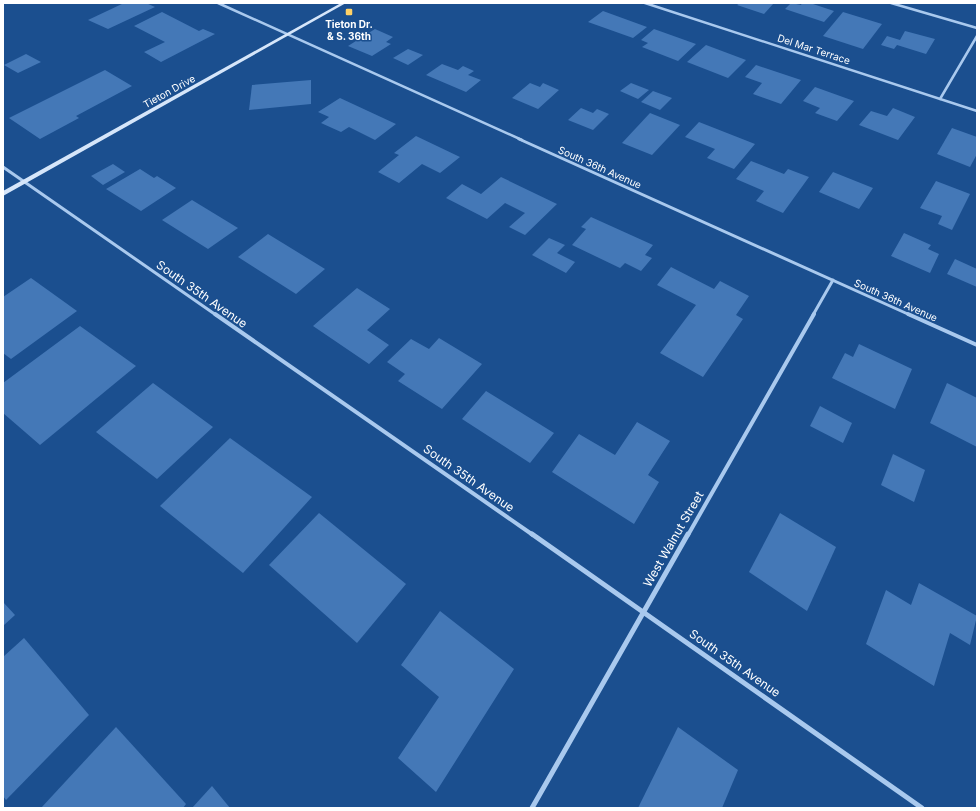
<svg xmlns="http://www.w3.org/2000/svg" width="980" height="811" viewBox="0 0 980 811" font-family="Inter,sans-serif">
<rect width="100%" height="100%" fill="#1b4f8f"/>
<g fill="#4478b7">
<path d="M124 3H146L155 7 108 29 88 20Z"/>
<path d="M740 3H774L764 14 737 5Z"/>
<path d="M791 3 801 5 802 3H810L834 11 824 22 785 9Z"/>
<path d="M603 11 647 27 633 38 588 22Z"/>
<path d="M162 12 199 31 203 29 215 34 161 62 144 52 165 42 134 26Z"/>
<path d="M843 12 882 24 863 49 823 36Z"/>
<path d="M375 29 393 37 386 42 391 44 372 56 348 46Z"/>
<path d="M654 29 696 44 678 61 642 47 648 43 641 40Z"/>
<path d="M905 31 935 39 926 54 897 45 894 49 881 45 887 36 900 40Z"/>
<path d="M706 45 746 60 728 78 687 62Z"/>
<path d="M408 49 423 55 408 65 393 58Z"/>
<path d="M26 54 41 62 18 73 4 65Z"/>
<path d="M442 64 458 70 463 66 474 71 468 75 481 80 466 92 426 75Z"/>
<path d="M756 65 801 80 781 104 753 94 762 83 745 77Z"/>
<path d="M105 70 132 86 76 116 79 118 40 139 9 118Z"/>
<path d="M311 80V104L249 110 252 85Z"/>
<path d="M530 83 540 87 543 83 559 90 538 109 512 98Z"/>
<path d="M631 83 649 90 638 99 620 91Z"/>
<path d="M815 87 854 101 837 121 815 113 820 108 803 101Z"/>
<path d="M653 91 672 98 660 110 641 102Z"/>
<path d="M340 98 396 124 375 140 349 127 341 132 321 123 329 117 318 112Z"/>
<path d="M581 108 593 113 597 109 609 114 593 130 568 120Z"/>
<path d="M893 108 915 117 898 140 859 125 871 111 887 116Z"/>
<path d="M650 113 680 125 652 155 622 143Z"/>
<path d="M699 122 755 144 734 169 707 158 715 149 685 137Z"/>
<path d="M952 128 977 137V154L970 167 937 154Z"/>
<path d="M416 136 460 157 440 173 422 164 399 183 378 172 399 155 394 153Z"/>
<path d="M751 161 784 174 788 169 809 177 783 213 756 201 764 191 736 179Z"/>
<path d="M113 164 125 172 103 185 91 176Z"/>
<path d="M140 169 154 178 157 176 176 188 141 211 106 189Z"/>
<path d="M833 172 873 188 859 209 819 192Z"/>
<path d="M501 177 557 204 525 235 509 227 525 213 505 203 487 219 446 198 462 184 481 194Z"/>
<path d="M936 181 970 194 952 230 938 224 942 216 920 208Z"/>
<path d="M192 200 238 228 208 249 162 220Z"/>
<path d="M591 217 653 245 645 255 652 258 641 271 625 263 620 268 572 245 586 229 581 227Z"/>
<path d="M904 233 931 245 928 249 939 254 930 273 891 256Z"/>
<path d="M268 234 325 269 296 294 238 257Z"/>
<path d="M549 238 565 245 557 253 575 262 566 273 532 255Z"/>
<path d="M955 259 977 269V287L947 274Z"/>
<path d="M671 267 714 289 720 281 749 296 736 315 743 319 703 377 660 353 696 305 657 285Z"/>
<path d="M31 278 77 311 11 359 3 353V297Z"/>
<path d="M357 288 390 309 367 330 389 345 369 364 313 326Z"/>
<path d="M80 326 136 366 40 445 3 413V383Z"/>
<path d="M439 338 482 364 442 409 398 381 405 374 387 362 411 339 429 349Z"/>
<path d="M859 344 912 369 895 409 832 378 845 353 853 357Z"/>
<path d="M153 383 213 427 157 479 96 432Z"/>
<path d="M947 383 977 398V447L930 423Z"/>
<path d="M486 391 554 433 530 463 462 419Z"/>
<path d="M820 406 852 423 843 443 810 426Z"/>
<path d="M637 422 670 441 648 475 659 482 634 524 552 472 579 434 615 455Z"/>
<path d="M230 438 312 497 243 573 160 506Z"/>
<path d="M893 454 925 470 914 502 881 485Z"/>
<path d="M319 513 406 584 357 643 269 565Z"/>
<path d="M780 513 836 547 807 611 749 572Z"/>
<path d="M919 583 977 616 970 645 950 633 934 686 866 644 886 590 911 605Z"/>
<path d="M3 602 15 615 3 626Z"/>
<path d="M440 611 514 669 436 792 398 758 439 697 401 665Z"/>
<path d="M24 638 89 715 6 800 3 796V657Z"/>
<path d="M116 727 186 804 183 808H41Z"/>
<path d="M678 727 738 770 722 808H638Z"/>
<path d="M212 786 230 808H192Z"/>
</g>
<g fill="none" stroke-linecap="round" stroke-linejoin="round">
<g stroke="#a9c9ee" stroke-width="2.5">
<path d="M218 3 522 140"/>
<path d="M645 3 977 111"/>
<path d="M891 3 977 28"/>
<path d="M940 99 977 36"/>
</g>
<g stroke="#a9c9ee" stroke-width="3">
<path d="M519 139 910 315"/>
<path d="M3 167 216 315"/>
<path d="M813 315 833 280"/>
</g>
<g stroke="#a9c9ee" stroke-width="4">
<path d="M215 314 533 535"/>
<path d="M908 314 977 345"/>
<path d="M688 535 814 314"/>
</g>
<g stroke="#a9c9ee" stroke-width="5">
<path d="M532 534 922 808"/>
<path d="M532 808 688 534"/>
</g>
<path fill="#d6e6fa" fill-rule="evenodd" d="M341 3H346L3 196V191Z"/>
</g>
<rect fill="#ffd166" stroke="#1b4f8f" stroke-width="1.5" x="345" y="8" width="8" height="8" rx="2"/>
<g text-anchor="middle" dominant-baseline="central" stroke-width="3" stroke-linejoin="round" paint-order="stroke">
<g font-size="10" font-weight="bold" fill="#fff" stroke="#1b4f8f">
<text x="349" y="24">Tieton Dr.<tspan x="349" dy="12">&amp; S. 36th</tspan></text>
</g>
<g font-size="10" fill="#fff" stroke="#1b4f8f">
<text transform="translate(814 49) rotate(18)">Del Mar Terrace</text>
<text transform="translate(169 91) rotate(-29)">Tieton Drive</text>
<text transform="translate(600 167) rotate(24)">South 36th Avenue</text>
<text transform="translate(896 300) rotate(24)">South 36th Avenue</text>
</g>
<g font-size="12" fill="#fff" stroke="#1b4f8f">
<text transform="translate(202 294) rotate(35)">South 35th Avenue</text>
<text transform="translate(469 478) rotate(35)">South 35th Avenue</text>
<text transform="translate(673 539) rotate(-60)">West Walnut Street</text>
<text transform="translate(735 663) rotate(35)">South 35th Avenue</text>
</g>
</g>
<rect width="980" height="811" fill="none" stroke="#ffffff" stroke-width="8"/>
</svg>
